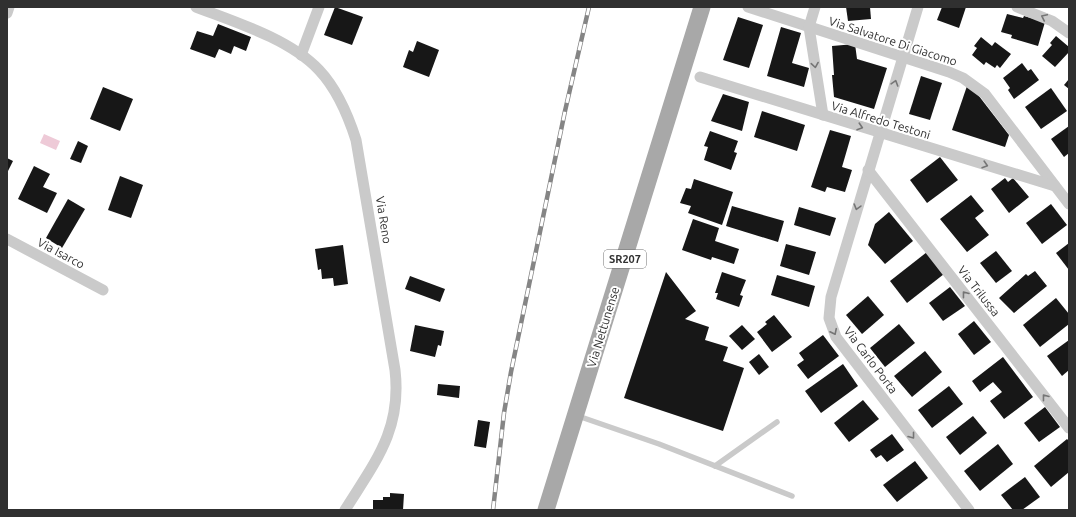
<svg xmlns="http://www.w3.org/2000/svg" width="1076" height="517" viewBox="0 0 1076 517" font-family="Ubuntu,sans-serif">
<rect width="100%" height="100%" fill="#fff"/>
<path fill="#eecad7" d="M44 134 60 141 56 150 40 143Z"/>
<g fill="#171717">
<path d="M335 7 363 17 352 45 324 35Z"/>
<path d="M846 7H870L871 19 848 21Z"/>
<path d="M942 7H966L959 28 937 20Z"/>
<path d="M1007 14 1023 18 1024 16 1045 22 1038 46 1011 38 1012 35 1001 32Z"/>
<path d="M738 17 763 25 749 68 723 60Z"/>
<path d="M218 24 251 37 246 51 234 46 231 54 219 49 215 58 190 49 197 31 213 36Z"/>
<path d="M781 27 801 33 792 63 809 68 804 87 767 76Z"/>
<path d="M1056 36 1069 47V52L1055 67 1042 56 1052 45 1050 43Z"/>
<path d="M981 37 992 46 995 42 1011 54 1000 68 997 65 995 68 986 62 984 65 972 55 977 48 974 46Z"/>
<path d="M417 41 439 50 429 77 403 67 409 50 413 52Z"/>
<path d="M855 44 857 59 887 68 874 109 834 97 832 75H834L832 46Z"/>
<path d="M1022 63 1028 71 1031 69 1039 80 1014 99 1008 90 1010 88 1003 78Z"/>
<path d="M921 76 942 83 930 120 909 114Z"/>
<path d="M1069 79V89L1064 85Z"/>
<path d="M967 86 972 87 1009 135 1005 147 952 130Z"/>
<path d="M103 87 133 99 120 131 90 119Z"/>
<path d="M1051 88 1067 111 1041 129 1025 107Z"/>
<path d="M723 94 749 102 742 131 711 121Z"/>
<path d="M762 111 805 125 797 151 754 137Z"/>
<path d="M1069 126V153L1064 157 1051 139Z"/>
<path d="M830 130 851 136 842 167 852 170 845 192 827 187 825 192 811 187Z"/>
<path d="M710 131 738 141 734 152 737 153 731 170 704 160 708 147 704 146Z"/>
<path d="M78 141 88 146 81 163 70 159Z"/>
<path d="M940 157 958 180 927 203 910 180Z"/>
<path d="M7 158 13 161 7 173Z"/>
<path d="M34 166 50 174 43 187 57 193 47 213 18 199Z"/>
<path d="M120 176 143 185 131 218 108 210Z"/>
<path d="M1005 178 1008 182 1013 178 1029 197 1009 213 991 189Z"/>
<path d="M694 179 733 192 722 225 688 213 691 206 680 203 686 188 691 189Z"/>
<path d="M971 195 984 211 975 218 989 235 967 252 940 219Z"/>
<path d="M68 199 85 209 62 248 46 238Z"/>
<path d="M1051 204 1067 225 1042 244 1026 223Z"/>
<path d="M732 206 784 221 778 242 726 226Z"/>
<path d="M799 207 836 218 830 236 794 225Z"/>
<path d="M889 212 913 241 885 264 868 245 875 224Z"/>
<path d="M693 219 719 228 715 241 739 249 734 264 712 257 711 260 682 250Z"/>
<path d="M1069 243V270L1056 253Z"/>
<path d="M786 244 816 252 809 275 780 266Z"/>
<path d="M343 245 348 284 334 286 333 278 322 279 321 269 318 270 315 249Z"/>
<path d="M996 251 1012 271 996 283 980 263Z"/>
<path d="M927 252 944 274 907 303 890 281Z"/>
<path d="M1035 271 1047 286 1014 313 999 298 1026 274 1028 276Z"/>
<path d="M666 272 696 311 685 319 709 327 705 340 728 347 723 361 744 368 723 431 624 398Z"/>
<path d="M722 272 746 280 740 295 743 296 739 307 716 299 718 293H715Z"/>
<path d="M777 275 815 286 809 307 771 295Z"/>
<path d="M410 276 445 289 440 302 405 289Z"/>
<path d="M950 287 965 306 943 321 929 303Z"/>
<path d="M868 296 884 315 862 334 846 315Z"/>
<path d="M1056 298 1069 314V324L1040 347 1023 325Z"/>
<path d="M774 315 792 337 772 352 757 332 767 324 765 322Z"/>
<path d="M974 321 991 342 974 355 958 334Z"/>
<path d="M899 324 915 343 885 367 870 348Z"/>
<path d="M415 325 444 331 441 346 438 345 435 357 410 351Z"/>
<path d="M742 325 755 339 742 350 729 336Z"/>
<path d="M823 335 839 356 808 379 797 365 804 360 799 353Z"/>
<path d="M1069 340V370L1062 376 1047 356Z"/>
<path d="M925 351 942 372 912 397 894 376Z"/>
<path d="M759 354 769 367 759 375 749 362Z"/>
<path d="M1003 357 1033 397 1004 419 990 401 1002 392 993 382 980 392 972 381Z"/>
<path d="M843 364 858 386 821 413 805 391Z"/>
<path d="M438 384 460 386 459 398 437 395Z"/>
<path d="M949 386 963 404 932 428 918 410Z"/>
<path d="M863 400 879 419 849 442 834 423Z"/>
<path d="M1045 407 1060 427 1039 442 1024 423Z"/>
<path d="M973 416 987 433 960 455 946 437Z"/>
<path d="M478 420 490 422 486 448 474 446Z"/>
<path d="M892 434 904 450 887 462 881 455 876 458 870 450Z"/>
<path d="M1067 439 1069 441V472L1051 487 1034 466Z"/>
<path d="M998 444 1013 464 980 491 964 471Z"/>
<path d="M915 461 928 478 897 502 883 485Z"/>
<path d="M1025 477 1040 497 1022 510H1013L1001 495Z"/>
<path d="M390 493 404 494 403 510H373V500H383V497H390Z"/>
</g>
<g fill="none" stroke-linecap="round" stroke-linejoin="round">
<g stroke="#cacaca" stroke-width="5.5">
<path d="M578 416 659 444 792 496"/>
<path d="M715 466 777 422"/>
</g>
<g stroke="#cacaca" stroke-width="11">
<path d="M196 7C235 22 290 39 319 70 337 89 348 115 356 140L395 370C402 430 375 462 345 510"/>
<path d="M748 7 949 72 963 78 985 94 1069 204"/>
<path d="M815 7 809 27 823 115"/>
<path d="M918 7 831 297 829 318 836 337 969 510"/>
<path d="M1017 7 1052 21 1069 33"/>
<path d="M7 13 9 7"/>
<path d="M301 55 319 7"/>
<path d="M700 77 1055 186"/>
<path d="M868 170 1069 428"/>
<path d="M7 239 103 290"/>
</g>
<path stroke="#a8a8a8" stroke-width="17" d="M546 510 702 7"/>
<g stroke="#858585" stroke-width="4.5">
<path id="rail" d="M493 510 504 413 511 372 565 111 589 7"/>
</g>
<use href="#rail" stroke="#fff" stroke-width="3" stroke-dasharray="9" stroke-linecap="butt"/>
</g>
<defs><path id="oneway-chevron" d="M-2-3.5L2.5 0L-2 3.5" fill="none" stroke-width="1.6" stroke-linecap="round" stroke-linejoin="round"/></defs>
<g stroke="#757575">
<use href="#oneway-chevron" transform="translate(1044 17) rotate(-155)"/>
<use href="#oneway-chevron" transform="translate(815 65) rotate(81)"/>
<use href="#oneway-chevron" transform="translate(895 83) rotate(-73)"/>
<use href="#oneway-chevron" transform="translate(860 127) rotate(18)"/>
<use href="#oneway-chevron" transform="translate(985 165) rotate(17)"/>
<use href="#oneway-chevron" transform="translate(857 207) rotate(106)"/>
<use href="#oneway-chevron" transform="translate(965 294) rotate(-128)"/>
<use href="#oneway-chevron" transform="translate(834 332) rotate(64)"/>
<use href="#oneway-chevron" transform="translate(1045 397) rotate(-128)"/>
<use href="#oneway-chevron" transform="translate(912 436) rotate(52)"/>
</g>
<g text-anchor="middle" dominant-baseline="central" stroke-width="4" stroke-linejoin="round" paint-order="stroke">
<rect fill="#fff" stroke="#6e6e6e" stroke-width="1" x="604" y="250" width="42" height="18" rx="3"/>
<g font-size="11" font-weight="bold" fill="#303030">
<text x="625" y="259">SR207</text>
</g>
<g font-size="12" fill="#303030" stroke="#fff">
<text transform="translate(893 41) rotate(18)">Via Salvatore Di Giacomo</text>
<text transform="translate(881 120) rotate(17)">Via Alfredo Testoni</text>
<text transform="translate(384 220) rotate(81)">Via Reno</text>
<text transform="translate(61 253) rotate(28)">Via Isarco</text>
<text transform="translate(979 291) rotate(52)">Via Trilussa</text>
<text transform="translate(603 327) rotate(-73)">Via Nettunense</text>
<text transform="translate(871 360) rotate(53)">Via Carlo Porta</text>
</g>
</g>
<rect width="1076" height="517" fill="none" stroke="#303030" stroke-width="16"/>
</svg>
